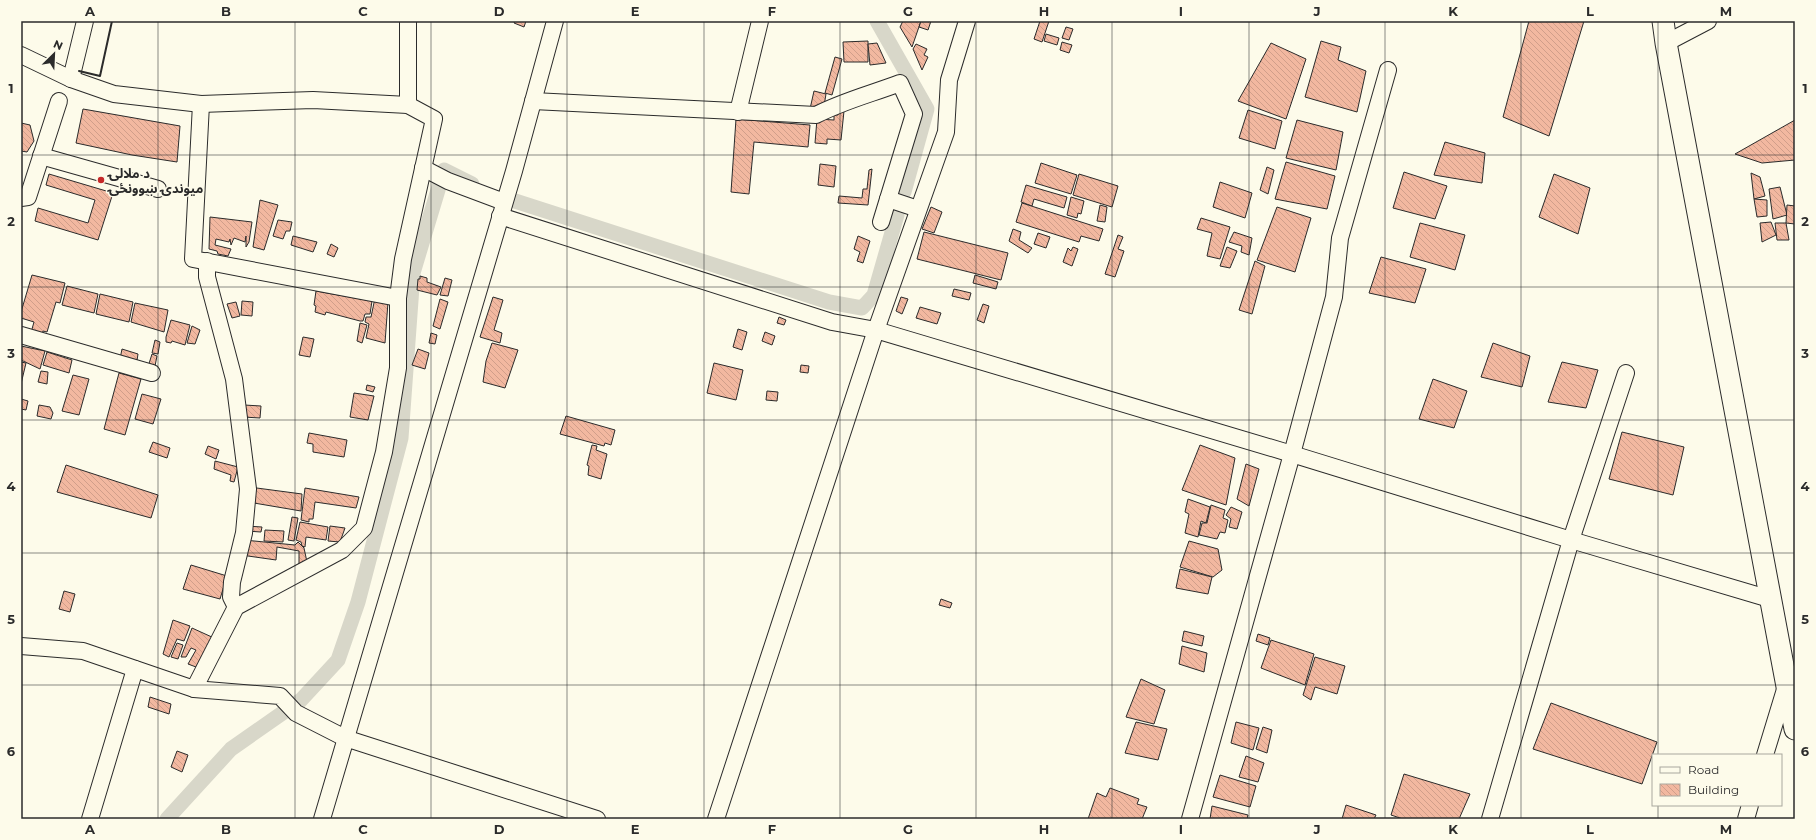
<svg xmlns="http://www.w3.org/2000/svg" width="1816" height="840" viewBox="0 0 1816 840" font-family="Montserrat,'Noto Sans Arabic',sans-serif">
<defs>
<pattern id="building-back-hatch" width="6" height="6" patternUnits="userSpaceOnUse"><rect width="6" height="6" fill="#f2b8a0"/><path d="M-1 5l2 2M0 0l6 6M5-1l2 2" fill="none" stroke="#d09e8a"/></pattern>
</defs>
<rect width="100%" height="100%" fill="#fdfbea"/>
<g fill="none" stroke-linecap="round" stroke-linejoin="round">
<g stroke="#d8d7c9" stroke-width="15">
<path d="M877 21 927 109 904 192"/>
<path d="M515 201 829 302 862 308 874 295 897 215"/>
<path d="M167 819 231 749 301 700 338 660 358 602 401 438 413 273 444 170 472 184"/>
</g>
</g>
<g fill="url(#building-back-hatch)" stroke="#2b2b2b">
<path d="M515 21H526L524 27 514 23Z"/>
<path d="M903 21H921L912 47 900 27Z"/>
<path d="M921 21H931L928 30 919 27Z"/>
<path d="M1040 21H1049L1042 42 1034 39Z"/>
<path d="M1529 21H1584L1549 136 1503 117Z"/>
<path d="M1066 27 1073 29 1069 40 1062 38Z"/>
<path d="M1046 34 1059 38 1057 45 1044 41Z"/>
<path d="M868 41V62H844L843 42Z"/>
<path d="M1321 41 1341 47 1338 60 1366 71 1357 112 1305 97Z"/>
<path d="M1062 42 1072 45 1069 53 1060 50Z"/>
<path d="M877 43 886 63 870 65 868 44Z"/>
<path d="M1271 43 1306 59 1286 119 1238 101Z"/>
<path d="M916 44 927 49 924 55 928 57 922 70 913 49Z"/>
<path d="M835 57 842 59 832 95 825 93Z"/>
<path d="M814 91 826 94 824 106 810 109Z"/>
<path d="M83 109 180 126 177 162 132 155 76 143Z"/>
<path d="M839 110 844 111 841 140 827 139V144L815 143 817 119 834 120V115H838Z"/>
<path d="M1248 110 1282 121 1275 149 1239 138Z"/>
<path d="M736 119 810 125 808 147 754 142 749 194 731 192Z"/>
<path d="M1297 120 1343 132 1336 170 1286 158Z"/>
<path d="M1795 120V160L1762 163 1735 154Z"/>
<path d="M21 123 30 125 34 141 27 152 21 151Z"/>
<path d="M1445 142 1485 153 1482 183 1434 175Z"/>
<path d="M1286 162 1335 176 1327 209 1275 199Z"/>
<path d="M1041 163 1077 175 1071 194 1035 183Z"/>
<path d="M820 164 836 166 834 187 818 185Z"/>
<path d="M1267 167 1274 170 1268 194 1260 190Z"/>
<path d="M872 169 868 205 838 203 839 196 862 198 863 189H867L869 170Z"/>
<path d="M1404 172 1447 186 1435 219 1393 208Z"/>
<path d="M1751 173 1760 177 1765 196 1754 199Z"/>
<path d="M49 174 113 193 98 240 35 221 38 208 88 223 95 200 46 185Z"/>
<path d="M1079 174 1118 186 1112 207 1073 195Z"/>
<path d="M1554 174 1590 188 1578 234 1539 217Z"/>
<path d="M1220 182 1252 193 1245 218 1213 207Z"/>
<path d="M1026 185 1067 197 1064 208 1034 199 1032 206 1021 202Z"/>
<path d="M1780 187 1787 215 1773 219 1769 189Z"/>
<path d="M1071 197 1084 201 1081 214 1078 213 1077 218 1067 215Z"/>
<path d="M1754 199 1767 200V216L1757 217Z"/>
<path d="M260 200 278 205 264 250 253 247Z"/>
<path d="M1022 203 1103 229 1099 241 1081 236 1079 242 1016 222Z"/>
<path d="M1100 205 1107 207 1105 222 1097 221Z"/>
<path d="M1787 205 1795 206V224L1786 223Z"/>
<path d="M931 207 942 212 934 233 922 229Z"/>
<path d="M1277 207 1311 218 1295 272 1257 260Z"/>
<path d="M210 217 252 222 249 242 246 247V236L245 242 234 238 231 245 230 239 229 242 216 239 215 245 231 249 228 256 218 254 217 251 209 249Z"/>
<path d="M1201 218 1230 227 1220 259 1207 256 1212 233 1197 229Z"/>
<path d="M278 220 292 222 290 231H286L283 239 273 236Z"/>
<path d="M1771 222 1776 235 1762 242 1760 223Z"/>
<path d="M1420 223 1465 235 1455 270 1410 257Z"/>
<path d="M1775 223H1786L1789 240H1777Z"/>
<path d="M1013 229 1021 232 1019 240 1032 248 1028 253 1009 241Z"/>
<path d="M924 232 1008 253 1001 280 917 259Z"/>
<path d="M1234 232 1252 238 1249 255 1241 252 1242 246 1229 242Z"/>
<path d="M1038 233 1050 237 1046 248 1034 244Z"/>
<path d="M1118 235 1123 237 1118 249 1124 251 1115 277 1105 274Z"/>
<path d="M293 236 317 242 313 252 291 245Z"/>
<path d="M858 236 870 241 863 263 857 261 860 252 854 249Z"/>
<path d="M331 244 338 248 334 257 327 254Z"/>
<path d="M1073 247 1078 249 1072 266 1063 262 1068 248 1071 251Z"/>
<path d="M1227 247 1237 251 1230 268 1220 266Z"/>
<path d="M1381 257 1426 269 1415 303 1369 293Z"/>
<path d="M1255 261 1265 266 1252 314 1239 310Z"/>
<path d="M32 275 65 283 60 303 56 302 47 332 43 331 42 334 30 336 34 322 21 318V312Z"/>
<path d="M975 275 998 282 996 289 973 283Z"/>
<path d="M420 276 427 278V282L441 287 437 295 417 290 418 279H420Z"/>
<path d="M445 278 452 280 448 296 440 295Z"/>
<path d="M67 286 98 294 94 313 62 305Z"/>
<path d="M954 289 971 293 969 300 952 296Z"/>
<path d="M316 291 372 301 370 314H365L363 321H360L326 312 325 315 315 312 316 306 314 305Z"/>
<path d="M100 294 133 302 129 322 96 314Z"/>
<path d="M493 297 503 300 494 330 502 333 500 343 480 337Z"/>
<path d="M901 297 908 299 902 314 896 311Z"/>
<path d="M375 298 388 302 385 343 366 338 369 324 365 322 366 317H371Z"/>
<path d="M440 299 448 302 440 329 433 326Z"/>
<path d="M242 301 253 302 252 316 241 315Z"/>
<path d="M236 302 240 316 232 318 227 304Z"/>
<path d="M135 303 168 310 164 332 131 322Z"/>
<path d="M983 304 989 306 984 323 977 320Z"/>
<path d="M920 307 941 313 937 324 916 318Z"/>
<path d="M779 317 786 320 784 325 777 323Z"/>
<path d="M171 320 190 325 185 345 172 341 171 343 166 342V337Z"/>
<path d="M360 323 367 325 362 343 357 341Z"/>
<path d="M192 326 200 330 195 344 187 343Z"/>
<path d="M738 329 747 332 742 350 733 347Z"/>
<path d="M765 332 775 336 772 345 762 341Z"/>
<path d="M431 333 437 335 435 344 429 343Z"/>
<path d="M303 337 314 339 310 357 299 355Z"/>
<path d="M155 340 160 342 158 354 152 353Z"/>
<path d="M492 343 518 350 505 388 483 382 486 361Z"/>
<path d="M1493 343 1530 356 1522 387 1481 377Z"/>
<path d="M21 346 45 351 40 369 21 360Z"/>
<path d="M122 349 138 354 136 367 120 359Z"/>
<path d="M418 349 429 353 425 369 412 365Z"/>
<path d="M47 352 72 360 69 373 43 365Z"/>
<path d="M152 354 157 356 154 371 147 370Z"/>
<path d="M21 362 26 363 21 384Z"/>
<path d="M1562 362 1598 370 1586 408 1548 402Z"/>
<path d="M714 363 743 370 736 400 707 393Z"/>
<path d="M801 365 809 366 808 373 800 372Z"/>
<path d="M41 371 48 372 47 384 38 382Z"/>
<path d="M119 373 141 379 125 435 104 429Z"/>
<path d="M73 375 89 379 79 415 62 411Z"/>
<path d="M1433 379 1467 391 1454 428 1419 419Z"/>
<path d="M367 385 375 387 373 392 366 390Z"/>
<path d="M767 391 778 392 777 401 766 400Z"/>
<path d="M354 393 374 396 368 420 350 417Z"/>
<path d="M142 394 161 399 153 424 135 419Z"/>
<path d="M21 399 28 401 26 410 21 409Z"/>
<path d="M39 405 50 407 53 413 51 419 37 416Z"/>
<path d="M244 405 261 406 260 418 243 417Z"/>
<path d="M566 416 615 430 611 445 605 443 604 446 560 434Z"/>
<path d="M1622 432 1684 447 1673 495 1609 479Z"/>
<path d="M309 433 347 440 344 457 313 452V444L307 443Z"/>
<path d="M153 442 170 448 167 458 149 452Z"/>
<path d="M592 445 597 446 596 450 607 454 601 479 588 475 589 466 587 465Z"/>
<path d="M1200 445 1235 458 1226 505 1182 490Z"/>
<path d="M208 446 219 450 216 459 205 454Z"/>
<path d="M215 461 238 467 234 482 230 481 231 475 214 469Z"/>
<path d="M1246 464 1259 469 1249 506 1237 499Z"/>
<path d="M66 465 158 495 151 518 57 492Z"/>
<path d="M249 487 302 494 301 511 248 502Z"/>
<path d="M305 488 359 497 356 508 315 502 313 519H309V522L301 520Z"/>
<path d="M1188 499 1210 507 1206 523 1201 521 1198 537 1185 533 1189 514 1185 512Z"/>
<path d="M1211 505 1225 510 1223 518 1228 520 1225 533 1220 532 1217 539 1199 535 1202 523H1207Z"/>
<path d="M1231 507 1242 512 1237 529 1229 527 1231 519 1226 515Z"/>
<path d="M292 517 298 518 294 541 288 540Z"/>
<path d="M300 522 328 527 326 540 306 537 305 547 302 546 301 542 296 540Z"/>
<path d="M246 526 262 527 261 532 246 531Z"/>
<path d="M330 526 345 528 340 542 328 541Z"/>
<path d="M265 530 284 531 283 542 264 541Z"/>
<path d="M244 540 295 545 298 542 304 548 307 562 299 565V551L277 547 276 560 241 555Z"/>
<path d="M1189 541 1218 549 1222 570 1213 577 1180 567Z"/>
<path d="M191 565 227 576 220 599 183 589Z"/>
<path d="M1180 569 1212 577 1208 594 1176 588Z"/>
<path d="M64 591 75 594 70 612 59 609Z"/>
<path d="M941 599 952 603 950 608 939 605Z"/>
<path d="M173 620 190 626 184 641 177 639 169 657 163 654Z"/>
<path d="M192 628 214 638 196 667 188 664 196 650 191 648 186 657H181Z"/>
<path d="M1184 631 1204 636 1202 646 1182 641Z"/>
<path d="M1258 634 1270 638 1268 645 1256 641Z"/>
<path d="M1271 640 1314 654 1305 685 1261 668Z"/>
<path d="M177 643 183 645 178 659 171 657Z"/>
<path d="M1182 646 1207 653 1204 672 1179 664Z"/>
<path d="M1315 657 1345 666 1337 694 1315 687 1311 700 1303 695Z"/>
<path d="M1141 679 1165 690 1154 724 1126 717Z"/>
<path d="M150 697 171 704 169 714 148 707Z"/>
<path d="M1551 703 1657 742 1642 784 1533 749Z"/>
<path d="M1136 722 1167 729 1158 760 1125 753Z"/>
<path d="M1236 722 1259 728 1253 750 1231 743Z"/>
<path d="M1263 727 1272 730 1267 753 1256 749Z"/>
<path d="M177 751 188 755 182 772 171 767Z"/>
<path d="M1246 756 1264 763 1258 782 1239 777Z"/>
<path d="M1404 774 1470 794 1459 819H1403L1391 815Z"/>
<path d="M1220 775 1256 786 1250 807 1213 797Z"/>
<path d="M1110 788 1139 799 1137 804 1147 807 1142 819H1088L1097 793 1106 797Z"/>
<path d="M1346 805 1376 815 1374 819H1342Z"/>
<path d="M1212 806 1248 815 1247 819H1210Z"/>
</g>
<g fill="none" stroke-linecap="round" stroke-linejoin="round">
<g stroke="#2b2b2b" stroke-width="18">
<g id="minor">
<path d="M1666 43 1708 21"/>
<path d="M21 55 71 79 114 94 201 104 313 100 408 105 434 119 403 259 398 298V368L384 452 364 528 342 550 236 607 194 689"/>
<path d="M71 79 85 21"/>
<path d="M533 101 816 115C843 101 871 94 900 83L914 114 881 222"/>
<path d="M201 104 193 259 398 298"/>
<path d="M408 105V21"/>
<path d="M738 112 760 21"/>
<path d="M41 156 158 189"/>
<path d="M423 168 448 181 504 202"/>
<path d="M21 198 28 197 59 101"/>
<path d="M888 199 918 209"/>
<path d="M500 216 832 322 876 330 1292 454 1571 540 1770 599"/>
<path d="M207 261V277L234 379 248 489 244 533 232 582 231 597 236 607"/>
<path d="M21 335 152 373"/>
<path d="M21 646 83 651 194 689 280 696 296 713 345 738 597 819"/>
<path d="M1765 755 1786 686"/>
<path d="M90 819 135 669"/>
<path d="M322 819 514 171 555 21"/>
<path d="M716 819 876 330 946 132 949 80 967 21"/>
<path d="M1190 819 1292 454 1334 297 1340 238 1388 70"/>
<path d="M1490 819 1571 540 1626 373"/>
<path d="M1746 819 1750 805"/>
</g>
</g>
<g stroke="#2b2b2b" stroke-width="23">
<path id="major" d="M1663 21 1666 43 1795 729"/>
</g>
<use href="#minor" stroke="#fdfbea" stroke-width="16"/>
<use href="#major" stroke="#fdfbea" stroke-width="21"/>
<path stroke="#2b2b2b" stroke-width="2" d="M79 71 100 76 112 21"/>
</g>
<path fill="none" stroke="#2b2b2b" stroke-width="1" stroke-opacity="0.55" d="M158 21V819M295 21V819M431 21V819M567 21V819M704 21V819M840 21V819M976 21V819M1112 21V819M1249 21V819M1385 21V819M1521 21V819M1658 21V755M21 155H1795M21 287H1795M21 420H1795M21 553H1795M21 685H1795M1658 805V819"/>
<circle fill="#c62828" stroke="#fdfbea" stroke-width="1.5" cx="101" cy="180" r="4"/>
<g text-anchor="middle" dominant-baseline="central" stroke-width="3" stroke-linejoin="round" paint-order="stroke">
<g font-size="13" font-weight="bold" fill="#2b2b2b" stroke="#fdfbea" text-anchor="start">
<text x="109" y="173">د ملالۍ<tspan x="109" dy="15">میوندۍ ښوونځۍ</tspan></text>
</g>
</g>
<rect width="1816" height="840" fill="none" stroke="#fdfbea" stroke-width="44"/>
<rect x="1652" y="754" width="130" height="52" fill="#fdfbea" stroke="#a9a89e"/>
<rect x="1660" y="767" width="20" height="6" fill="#fdfbea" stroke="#a9a89e"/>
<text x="1688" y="774" font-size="12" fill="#2b2b2b">Road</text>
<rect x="1660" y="784" width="20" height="12" fill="url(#building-back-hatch)" stroke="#a9a89e"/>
<text x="1688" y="794" font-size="12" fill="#2b2b2b">Building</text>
<g transform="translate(54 54) rotate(24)" stroke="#fdfbea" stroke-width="3" paint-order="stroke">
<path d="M0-3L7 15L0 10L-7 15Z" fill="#2b2b2b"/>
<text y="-6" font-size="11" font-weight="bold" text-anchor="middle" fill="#2b2b2b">N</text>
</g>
<rect x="22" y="22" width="1772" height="796" fill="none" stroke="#2b2b2b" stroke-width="1.5"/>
<g font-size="13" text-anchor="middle" font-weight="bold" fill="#2b2b2b">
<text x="90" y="16">A</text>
<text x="226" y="16">B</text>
<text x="363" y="16">C</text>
<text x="499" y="16">D</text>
<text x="635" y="16">E</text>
<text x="772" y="16">F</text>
<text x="908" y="16">G</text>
<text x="1044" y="16">H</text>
<text x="1181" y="16">I</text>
<text x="1317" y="16">J</text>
<text x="1453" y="16">K</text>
<text x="1590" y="16">L</text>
<text x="1726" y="16">M</text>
<text x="11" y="93">1</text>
<text x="1805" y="93">1</text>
<text x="11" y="226">2</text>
<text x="1805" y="226">2</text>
<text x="11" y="358">3</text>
<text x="1805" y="358">3</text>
<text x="11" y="491">4</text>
<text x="1805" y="491">4</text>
<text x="11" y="624">5</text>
<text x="1805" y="624">5</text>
<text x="11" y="756">6</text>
<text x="1805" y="756">6</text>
<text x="90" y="834">A</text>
<text x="226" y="834">B</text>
<text x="363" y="834">C</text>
<text x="499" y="834">D</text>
<text x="635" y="834">E</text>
<text x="772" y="834">F</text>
<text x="908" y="834">G</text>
<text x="1044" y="834">H</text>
<text x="1181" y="834">I</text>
<text x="1317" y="834">J</text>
<text x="1453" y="834">K</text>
<text x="1590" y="834">L</text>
<text x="1726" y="834">M</text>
</g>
</svg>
